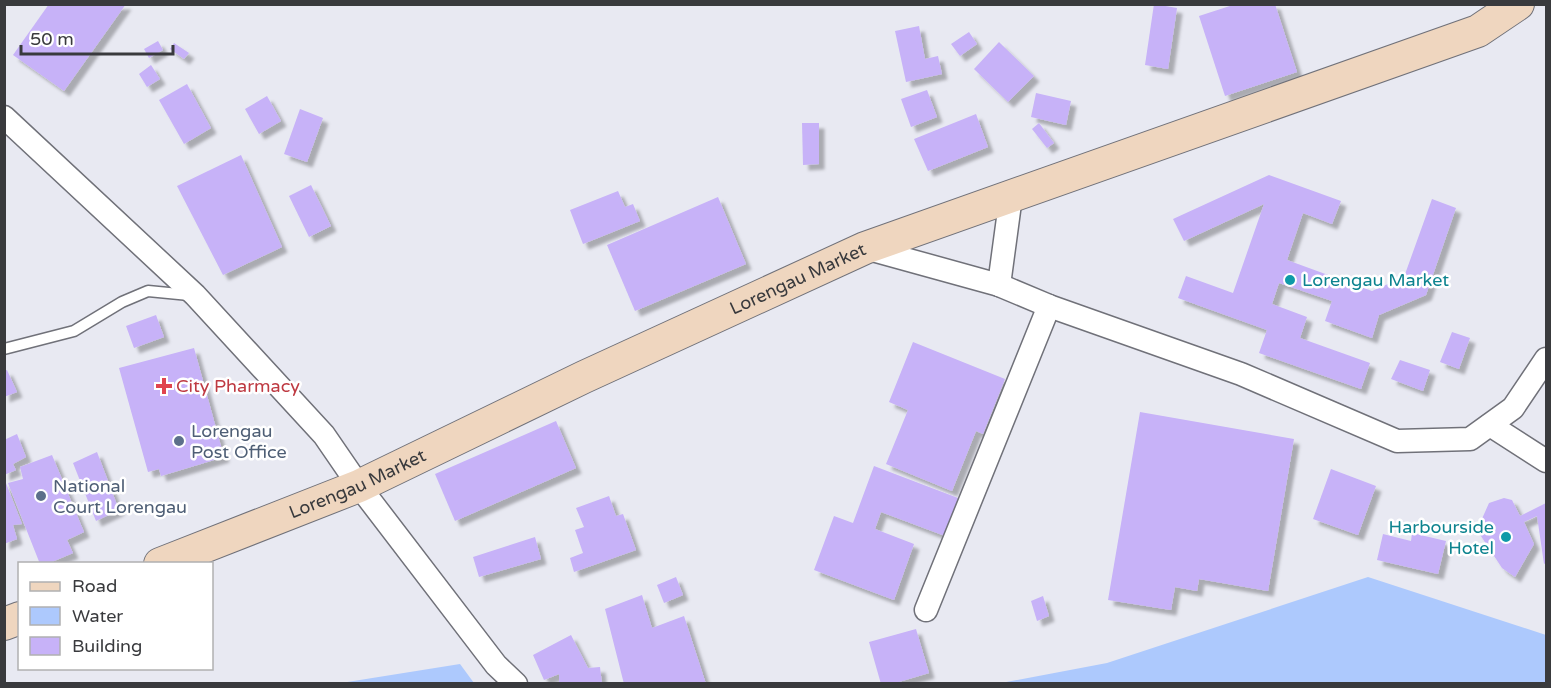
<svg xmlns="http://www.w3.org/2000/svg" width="1551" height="688" viewBox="0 0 1551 688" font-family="'Varela Round',sans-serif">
<defs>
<filter id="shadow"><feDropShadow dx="5.5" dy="5.5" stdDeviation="1.5" flood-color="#0004"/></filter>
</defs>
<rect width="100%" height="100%" fill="#e8e9f2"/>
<g fill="#adc9fd">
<path d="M1368 577 1546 635V683H1001L1107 663Z"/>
<path d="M460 664 474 683H341Z"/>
</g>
<g fill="#c7b2f8" filter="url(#shadow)">
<path d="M49 4H126L64 91 13 55Z"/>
<path d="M1154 4 1177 8 1168 69 1145 65Z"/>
<path d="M1236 4H1275L1297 72 1225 96 1199 16Z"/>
<path d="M919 26 925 59 938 56 942 74 906 82 895 31Z"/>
<path d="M969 32 977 44 960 56 951 44Z"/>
<path d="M158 41 163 50 149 58 144 49Z"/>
<path d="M999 42 1034 76 1008 102 974 69Z"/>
<path d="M174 43 189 53 184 59 170 49Z"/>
<path d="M151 65 160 79 147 87 139 74Z"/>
<path d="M187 84 211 128 184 144 159 100Z"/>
<path d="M927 90 937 117 911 127 901 99Z"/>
<path d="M1036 93 1071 101 1066 125 1031 117Z"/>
<path d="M267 96 281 121 259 134 245 109Z"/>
<path d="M300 109 323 118 307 162 284 154Z"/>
<path d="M976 114 988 147 928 171 914 139Z"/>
<path d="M802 123H819V164L803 165Z"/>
<path d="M1039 123 1054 143 1047 148 1032 129Z"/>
<path d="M241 155 282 247 223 275 177 186Z"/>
<path d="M1269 175 1341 201 1332 224 1303 213 1287 260 1372 291 1404 277 1432 199 1456 208 1426 295 1379 315 1372 338 1325 321 1332 301 1279 283 1272 304 1307 317 1300 338 1370 363 1361 389 1259 353 1267 330 1178 298 1186 276 1233 293 1264 204 1184 241 1173 219Z"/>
<path d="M311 185 331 226 309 237 289 196Z"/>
<path d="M618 191 625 207 633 204 640 221 583 244 570 210Z"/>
<path d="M718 197 746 264 635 311 607 245Z"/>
<path d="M156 315 164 337 134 348 126 326Z"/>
<path d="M1452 332 1470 338 1459 369 1440 362Z"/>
<path d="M913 342 1005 379 983 434 976 431 952 491 886 464 908 410 889 402Z"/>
<path d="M194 348 224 457 161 476 159 469 148 472 119 368Z"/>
<path d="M1400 360 1430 370 1423 391 1391 379Z"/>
<path d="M7 370 17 392 4 397V371Z"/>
<path d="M1140 412 1294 439 1268 591 1199 579 1197 591 1175 587 1171 610 1108 600Z"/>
<path d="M556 421 576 468 455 521 435 474Z"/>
<path d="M17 434 26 457 13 464 16 470 4 475V440Z"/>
<path d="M97 452 119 510 96 521 73 463Z"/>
<path d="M52 455 84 532 67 540 73 553 47 564H40L8 483 23 479 20 467Z"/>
<path d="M874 466 958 498 945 536 881 512 875 529 914 544 894 600 814 570 834 516 853 523Z"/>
<path d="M1331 469 1376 486 1358 535 1313 519Z"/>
<path d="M4 478 22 524 13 525 17 539 4 544Z"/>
<path d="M609 496 616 516 623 514 636 550 574 572 570 558 583 553 575 530 584 527 576 508Z"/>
<path d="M1504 498 1512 500 1520 516 1546 503V563L1544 564 1537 516 1524 522 1534 544 1515 577 1502 568 1477 530 1489 503Z"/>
<path d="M1412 533 1446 541 1438 574 1377 560 1383 534 1411 541Z"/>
<path d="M535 537 541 559 479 577 473 557Z"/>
<path d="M676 577 683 595 664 603 657 585Z"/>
<path d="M642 595 652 628 684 616 706 684H624L605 609Z"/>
<path d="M1043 596 1049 616 1037 621 1031 601Z"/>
<path d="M916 629 929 673 892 684H881L869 642Z"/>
<path d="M571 635 588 668 600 667 602 684H559V674L544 680 533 655Z"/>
</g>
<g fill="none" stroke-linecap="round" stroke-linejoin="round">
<g stroke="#707179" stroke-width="13">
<path id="lane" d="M4 349 74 331 122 302 148 291 189 295"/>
</g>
<g stroke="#707179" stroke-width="25">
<g id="street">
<path d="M4 117 195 295 324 435 359 486 496 665 516 684"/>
<path d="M865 248 999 285 1049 306 1241 374 1397 441 1470 439 1513 408 1546 359"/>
<path d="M999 285 1011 196"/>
<path d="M1490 425 1546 461"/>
<path d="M926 610 1049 306"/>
</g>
</g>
<g stroke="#707179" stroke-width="34">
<g id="secondary">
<path id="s1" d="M160 564 359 486 584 377 865 248 1478 31 1518 4"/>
<path d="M4 624 20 618"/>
</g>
</g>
<use href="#lane" stroke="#fff" stroke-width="10"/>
<use href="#street" stroke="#fff" stroke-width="22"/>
<use href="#secondary" stroke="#efd6bf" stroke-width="32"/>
</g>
<g fill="#0f9aa8" stroke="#fff" stroke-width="2">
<circle cx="1290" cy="280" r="6"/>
<circle cx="1506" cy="537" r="6"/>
</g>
<path fill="#e0444e" stroke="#fff" stroke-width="2" d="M161 377h6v6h6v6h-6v6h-6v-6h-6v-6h6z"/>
<g fill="#5c6f8a" stroke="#fff" stroke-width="2">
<circle cx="179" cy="441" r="6"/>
<circle cx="41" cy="496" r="6"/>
</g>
<g text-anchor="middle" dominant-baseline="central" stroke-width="5" stroke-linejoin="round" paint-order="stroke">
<g font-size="18" fill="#393a3d" stroke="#fff">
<text stroke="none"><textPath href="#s1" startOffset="699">Lorengau Market</textPath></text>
<text stroke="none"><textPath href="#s1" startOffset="213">Lorengau Market</textPath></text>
</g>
<g font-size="18" fill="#0d838f" stroke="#fff" text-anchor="start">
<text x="1302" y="280">Lorengau Market</text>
<text x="1494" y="527" text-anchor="end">Harbourside<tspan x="1494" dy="21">Hotel</tspan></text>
</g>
<g font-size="18" fill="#be3a42" stroke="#fff" text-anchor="start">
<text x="176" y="386">City Pharmacy</text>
</g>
<g font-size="18" fill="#4e5e75" stroke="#fff" text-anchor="start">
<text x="191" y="431">Lorengau<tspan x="191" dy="21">Post Office</tspan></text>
<text x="53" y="486">National<tspan x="53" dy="21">Court Lorengau</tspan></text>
</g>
</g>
<rect width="1551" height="688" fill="none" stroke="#393a3d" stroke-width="12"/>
<rect x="18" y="562" width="195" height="108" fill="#ffffff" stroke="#b0b0b1" stroke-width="1.5"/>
<rect x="30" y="582" width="30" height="9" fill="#efd6bf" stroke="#b0b0b1" stroke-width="1.5"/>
<text x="72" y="592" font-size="18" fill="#393a3d">Road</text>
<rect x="30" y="607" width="30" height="18" fill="#adc9fd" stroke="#b0b0b1" stroke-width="1.5"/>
<text x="72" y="622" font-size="18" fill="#393a3d">Water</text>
<rect x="30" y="637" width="30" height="18" fill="#c7b2f8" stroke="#b0b0b1" stroke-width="1.5"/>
<text x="72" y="652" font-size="18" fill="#393a3d">Building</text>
<path d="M21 45v9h152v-9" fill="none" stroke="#393a3d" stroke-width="3"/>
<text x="30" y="45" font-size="18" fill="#393a3d" stroke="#ffffff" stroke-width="4.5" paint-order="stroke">50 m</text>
</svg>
